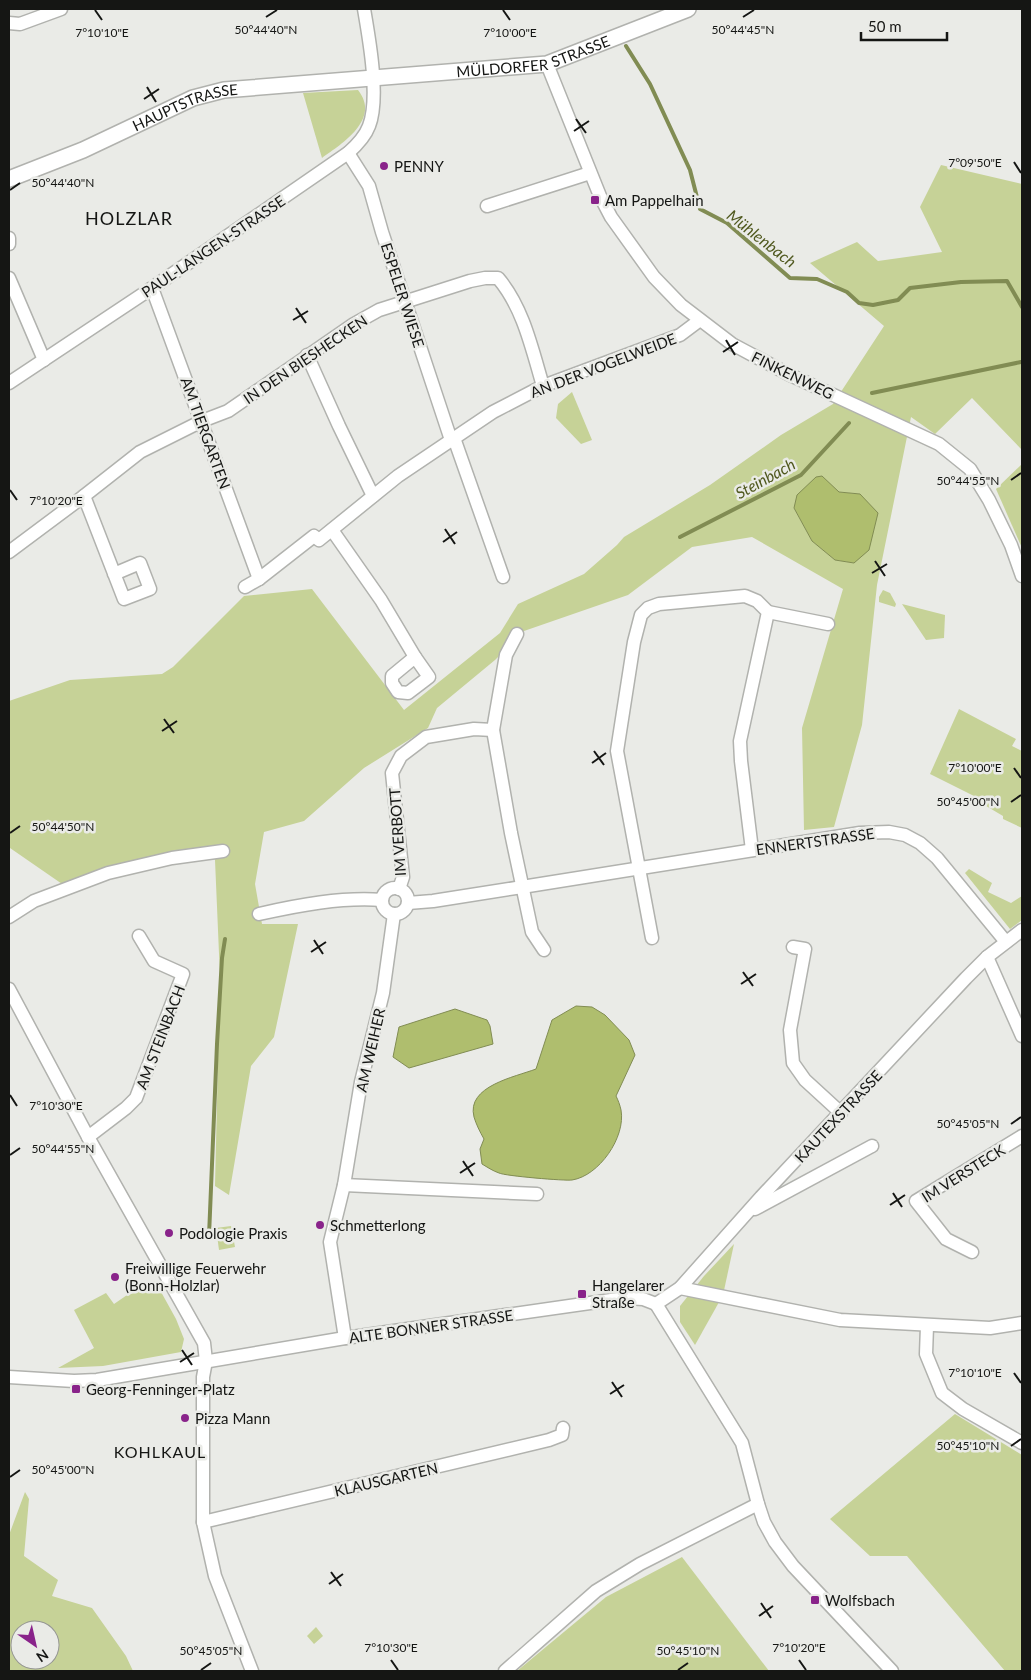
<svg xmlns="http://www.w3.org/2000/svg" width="1031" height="1680" viewBox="0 0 1031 1680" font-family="Lato,sans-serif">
<rect width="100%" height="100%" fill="#eaebe7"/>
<g fill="#c6d297" fill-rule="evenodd">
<path d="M358 90C381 119 343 143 322 158L303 93Z"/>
<path d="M941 165 1022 184V450L972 398 935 434 911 417 877 585 862 725 834 827 804 830 802 728 843 589 752 537 692 547 628 595 524 631 495 660 437 708 428 728 364 768 304 821 264 832 255 884 262 924H298L274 1037 251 1066 229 1195 215 1186 220 977 215 860 212 856 65 886 10 848 9 843V701L70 680 162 674 173 667 244 596 312 589 404 710 500 633 518 604 584 574 617 545 624 537 710 485 781 435 833 404 884 326 810 263 857 242 878 261 942 252 920 207ZM839 492 860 494 854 563 835 560 812 541 794 508Z"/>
<path d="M572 392 592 440 581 444 556 418 558 404Z"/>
<path d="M1022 464V548L996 489Z"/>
<path d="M883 590 890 593 896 604 895 607 879 602V597Z"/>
<path d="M902 604 945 615 944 638 926 640Z"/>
<path d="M959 709 1016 739 1012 746 1022 751V828L1003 819V816L976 800V797L930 774Z"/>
<path d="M969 869 992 883 988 892 1011 903 1022 896V920L1010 929 965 873Z"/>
<path d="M231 1226 235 1247 219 1250 216 1228Z"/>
<path d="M734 1244 723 1295 695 1345 680 1322V1306L704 1276Z"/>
<path d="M155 1281 176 1319 184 1339 181 1352 103 1366 58 1368 94 1348 74 1310 106 1293 114 1304 130 1293 131 1294Z"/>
<path d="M955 1414 1022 1455V1671H1005L907 1556H870L830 1519Z"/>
<path d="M25 1492 29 1499 24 1556 58 1580 52 1596 92 1608 126 1656 133 1671H9V1535ZM20 1630H50V1660H20Z"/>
<path d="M682 1557 769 1671H517L606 1597Z"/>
<path d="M316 1627 323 1636 314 1644 307 1636Z"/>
</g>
<g fill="#afbe6e" stroke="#818c53">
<path d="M822 476 839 492 860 494 878 513 869 550 854 563 835 560 812 541 794 508 797 495 816 477Z"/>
<path d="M576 1006 592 1007 605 1015 629 1040 635 1055 616 1096C618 1100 620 1105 621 1110 626 1137 599 1176 572 1180 565 1181 505 1176 499 1173 493 1171 487 1167 482 1164L480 1149 484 1139C480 1132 476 1124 474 1117 466 1086 515 1077 536 1069L552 1020Z"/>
<path d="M455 1009 487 1020 490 1026 493 1044 409 1068 393 1057 399 1027Z"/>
</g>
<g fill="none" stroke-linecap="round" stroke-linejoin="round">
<g stroke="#818c53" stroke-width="4">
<path d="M626 46 650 84 690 170 700 209 727 223 790 278 817 279 847 292 859 303 873 305 898 300 910 288 961 282 1007 281 1022 307"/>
<path d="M872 393 1021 362"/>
<path d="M680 537 801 475 849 423"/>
<path d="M209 1236 217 1044 222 958 225 939"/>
</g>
<g stroke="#b1b2ae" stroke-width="15">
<g id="minor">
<path d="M9 23 20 24 61 9"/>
<path d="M547 64 600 196 611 217 654 277 681 305 732 344 788 374 939 444 970 469 989 500 1011 545 1022 576"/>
<path d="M348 153 369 186 382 232 451 440"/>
<path d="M487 206 590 173"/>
<path d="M9 238V244"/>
<path d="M9 278 44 360"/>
<path d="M152 288 259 579"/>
<path d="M307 355 339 426 373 496"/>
<path d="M9 383 152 288 348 153C357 145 365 137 369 126 380 98 369 38 364 9"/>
<path d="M454 438 503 577"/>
<path d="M84 496 124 599 150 589 140 563 114 574"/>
<path d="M332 530 381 600 415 657"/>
<path d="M9 552 84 496 140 452 202 421 228 411 354 324 379 310 470 281 485 278H498C523 307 532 349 543 386"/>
<path d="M245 587 259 579 314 536 319 540 398 476 493 412 543 386 680 335 700 320"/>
<path d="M768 612 828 624"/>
<path d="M517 634 506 655 493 730 511 833 532 932 544 950"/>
<path d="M415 657 429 677 408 693 398 692 392 683V676Z"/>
<circle cx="395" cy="901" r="13"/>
<path d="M399 889 403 877 392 773 401 756 426 737 474 729 493 730"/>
<path d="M408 903 433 901 522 887 860 833 889 832 905 835 920 843 937 858 1006 942"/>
<path d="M259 914C299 905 341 897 382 900"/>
<path d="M9 917 34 901 108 873 172 858 223 851"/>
<path d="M652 938 617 751 634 642 641 615 648 608 659 604 745 596 757 601 768 612 740 741 741 761 752 850"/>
<path d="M793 947 805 949 790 1030 793 1063 805 1080 841 1113"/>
<path d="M987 957 1022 1036"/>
<path d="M9 989 88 1137 204 1343 206 1361 203 1377V1522L215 1576 252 1671"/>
<path d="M88 1137 126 1108 136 1098 183 974 154 961 139 936"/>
<path d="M344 1185 537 1194"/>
<path d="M755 1209 872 1146"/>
<path d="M972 1252 946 1239 916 1201 1022 1136"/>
<path d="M680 1288 840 1320 990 1328 1022 1323"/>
<path d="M656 1304 680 1288 761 1197 966 978 987 957 1022 930"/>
<path d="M656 1304 742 1443 758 1504 764 1522 775 1542 793 1566 892 1671"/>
<path d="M927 1326 926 1354 942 1393 963 1409 1022 1443"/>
<path d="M345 1338 330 1242 344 1185 361 1082 383 993 394 914"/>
<path d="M9 1377 74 1381 97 1380 345 1338 625 1298 643 1299 656 1304"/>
<path d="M203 1522 549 1440 562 1435 563 1428"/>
<path d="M505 1671 596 1591 640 1564 758 1504"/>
</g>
</g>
<g stroke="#b1b2ae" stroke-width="18">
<g id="major">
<path id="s1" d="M9 179 83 150 193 98 224 90 547 64 688 9"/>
</g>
</g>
<use href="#minor" stroke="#fff" stroke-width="12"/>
<use href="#major" stroke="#fff" stroke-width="15"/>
</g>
<path fill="none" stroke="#151614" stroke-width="2" d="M95 10 102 20M503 10 510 20M266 17 277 10M743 17 754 10M147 87 156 102M144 99 159 89M576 119 586 133M574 131 589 121M1014 162 1021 173M10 190 20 183M296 308 306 323M293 320 308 311M726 340 735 355M723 352 738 342M1011 480 1021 473M10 490 17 500M445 529 455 544M443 542 457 532M875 561 885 576M872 573 887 564M164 719 174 733M162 731 177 721M594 751 604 765M592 763 606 753M1014 768 1021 778M1011 802 1021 795M10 833 20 826M314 940 323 954M311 952 326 942M743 972 753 986M741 984 756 974M10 1095 17 1106M1011 1124 1021 1117M10 1155 20 1148M463 1161 473 1176M460 1173 475 1163M893 1193 902 1207M890 1205 905 1195M182 1350 192 1365M180 1362 194 1353M1014 1373 1021 1383M612 1382 622 1397M610 1394 624 1385M1011 1446 1021 1439M10 1477 20 1470M331 1572 341 1586M329 1584 343 1574M761 1603 771 1618M759 1616 773 1606M391 1660 398 1670M799 1660 806 1670M201 1670 211 1663M678 1670 688 1663"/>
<g fill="#89238a" stroke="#eaebe7" stroke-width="2">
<circle cx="384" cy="166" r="5"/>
<rect x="590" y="195" width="10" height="10" rx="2.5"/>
<circle cx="320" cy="1225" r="5"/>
<circle cx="169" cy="1233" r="5"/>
<circle cx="115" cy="1277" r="5"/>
<rect x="577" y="1289" width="10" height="10" rx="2.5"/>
<rect x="71" y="1384" width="10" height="10" rx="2.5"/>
<circle cx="185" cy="1418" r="5"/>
<rect x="810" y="1595" width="10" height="10" rx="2.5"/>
</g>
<g text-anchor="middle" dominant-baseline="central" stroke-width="5" stroke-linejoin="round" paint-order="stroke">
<g font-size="15" fill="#151614" stroke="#eaebe7">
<text stroke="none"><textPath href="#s1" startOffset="545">MÜLDORFER STRASSE</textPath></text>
<text stroke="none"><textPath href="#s1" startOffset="191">HAUPTSTRASSE</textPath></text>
<text transform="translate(213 246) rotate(-34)">PAUL-LANGEN-STRASSE</text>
<text transform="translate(403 295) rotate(72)">ESPELER WIESE</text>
<text transform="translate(305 359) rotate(-34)">IN DEN BIESHECKEN</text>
<text transform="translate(603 365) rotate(-21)">AN DER VOGELWEIDE</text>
<text transform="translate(793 375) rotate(26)">FINKENWEG</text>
<text transform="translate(206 433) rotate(70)">AM TIERGARTEN</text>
<text transform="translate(397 832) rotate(-94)">IM VERBOTT</text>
<text transform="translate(815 841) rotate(-8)">ENNERTSTRASSE</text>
<text transform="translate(160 1037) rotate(-69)">AM STEINBACH</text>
<text transform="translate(370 1050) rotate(-77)">AM WEIHER</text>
<text transform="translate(838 1116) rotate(-47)">KAUTEXSTRASSE</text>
<text transform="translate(963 1173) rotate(-32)">IM VERSTECK</text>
<text transform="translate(431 1326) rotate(-8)">ALTE BONNER STRASSE</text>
<text transform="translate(386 1479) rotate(-13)">KLAUSGARTEN</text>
</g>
<g font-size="15" fill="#151614" stroke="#eaebe7" text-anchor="start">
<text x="394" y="166">PENNY</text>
<text x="605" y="200">Am Pappelhain</text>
<text x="330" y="1225">Schmetterlong</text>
<text x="179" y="1233">Podologie Praxis</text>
<text x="125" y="1268">Freiwillige Feuerwehr<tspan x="125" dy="17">(Bonn-Holzlar)</tspan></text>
<text x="592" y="1285">Hangelarer<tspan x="592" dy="17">Straße</tspan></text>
<text x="86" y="1389">Georg-Fenninger-Platz</text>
<text x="195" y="1418">Pizza Mann</text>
<text x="825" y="1600">Wolfsbach</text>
</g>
<g font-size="16" font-style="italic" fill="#50591f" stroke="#eaebe7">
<text transform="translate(762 238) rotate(38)">Mühlenbach</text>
<text transform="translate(765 478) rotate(-29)">Steinbach</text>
</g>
<g font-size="16" letter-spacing="1" fill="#151614" stroke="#eaebe7">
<text x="160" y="1451">KOHLKAUL</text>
</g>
<g font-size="18" letter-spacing="1" fill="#151614" stroke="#eaebe7">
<text x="129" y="218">HOLZLAR</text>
</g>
</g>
<g font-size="12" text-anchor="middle" fill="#151614" stroke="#eaebe7" stroke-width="5" stroke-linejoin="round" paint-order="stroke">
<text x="266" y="34">50°44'40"N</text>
<text x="743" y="34">50°44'45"N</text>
<text x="102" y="37">7°10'10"E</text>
<text x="510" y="37">7°10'00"E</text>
<text x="975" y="167">7°09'50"E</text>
<text x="63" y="187">50°44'40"N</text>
<text x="968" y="485">50°44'55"N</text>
<text x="56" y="505">7°10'20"E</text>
<text x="975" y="772">7°10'00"E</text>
<text x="968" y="806">50°45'00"N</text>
<text x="63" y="831">50°44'50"N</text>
<text x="56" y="1110">7°10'30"E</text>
<text x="968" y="1128">50°45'05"N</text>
<text x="63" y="1153">50°44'55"N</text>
<text x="975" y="1377">7°10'10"E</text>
<text x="968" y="1450">50°45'10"N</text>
<text x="63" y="1474">50°45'00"N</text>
<text x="391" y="1652">7°10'30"E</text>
<text x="799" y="1652">7°10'20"E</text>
<text x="211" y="1655">50°45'05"N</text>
<text x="688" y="1655">50°45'10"N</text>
</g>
<rect width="1031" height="1680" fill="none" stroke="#151614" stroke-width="20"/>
<g transform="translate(35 1645) rotate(146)"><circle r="24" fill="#eaebe7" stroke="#959693"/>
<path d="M0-4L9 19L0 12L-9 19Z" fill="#89238a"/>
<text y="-8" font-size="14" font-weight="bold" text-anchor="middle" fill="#151614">N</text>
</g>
<path d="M861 32v8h86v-8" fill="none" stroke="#151614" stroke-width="2.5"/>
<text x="868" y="32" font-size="15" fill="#151614" stroke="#eaebe7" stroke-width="4" paint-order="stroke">50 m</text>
</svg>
